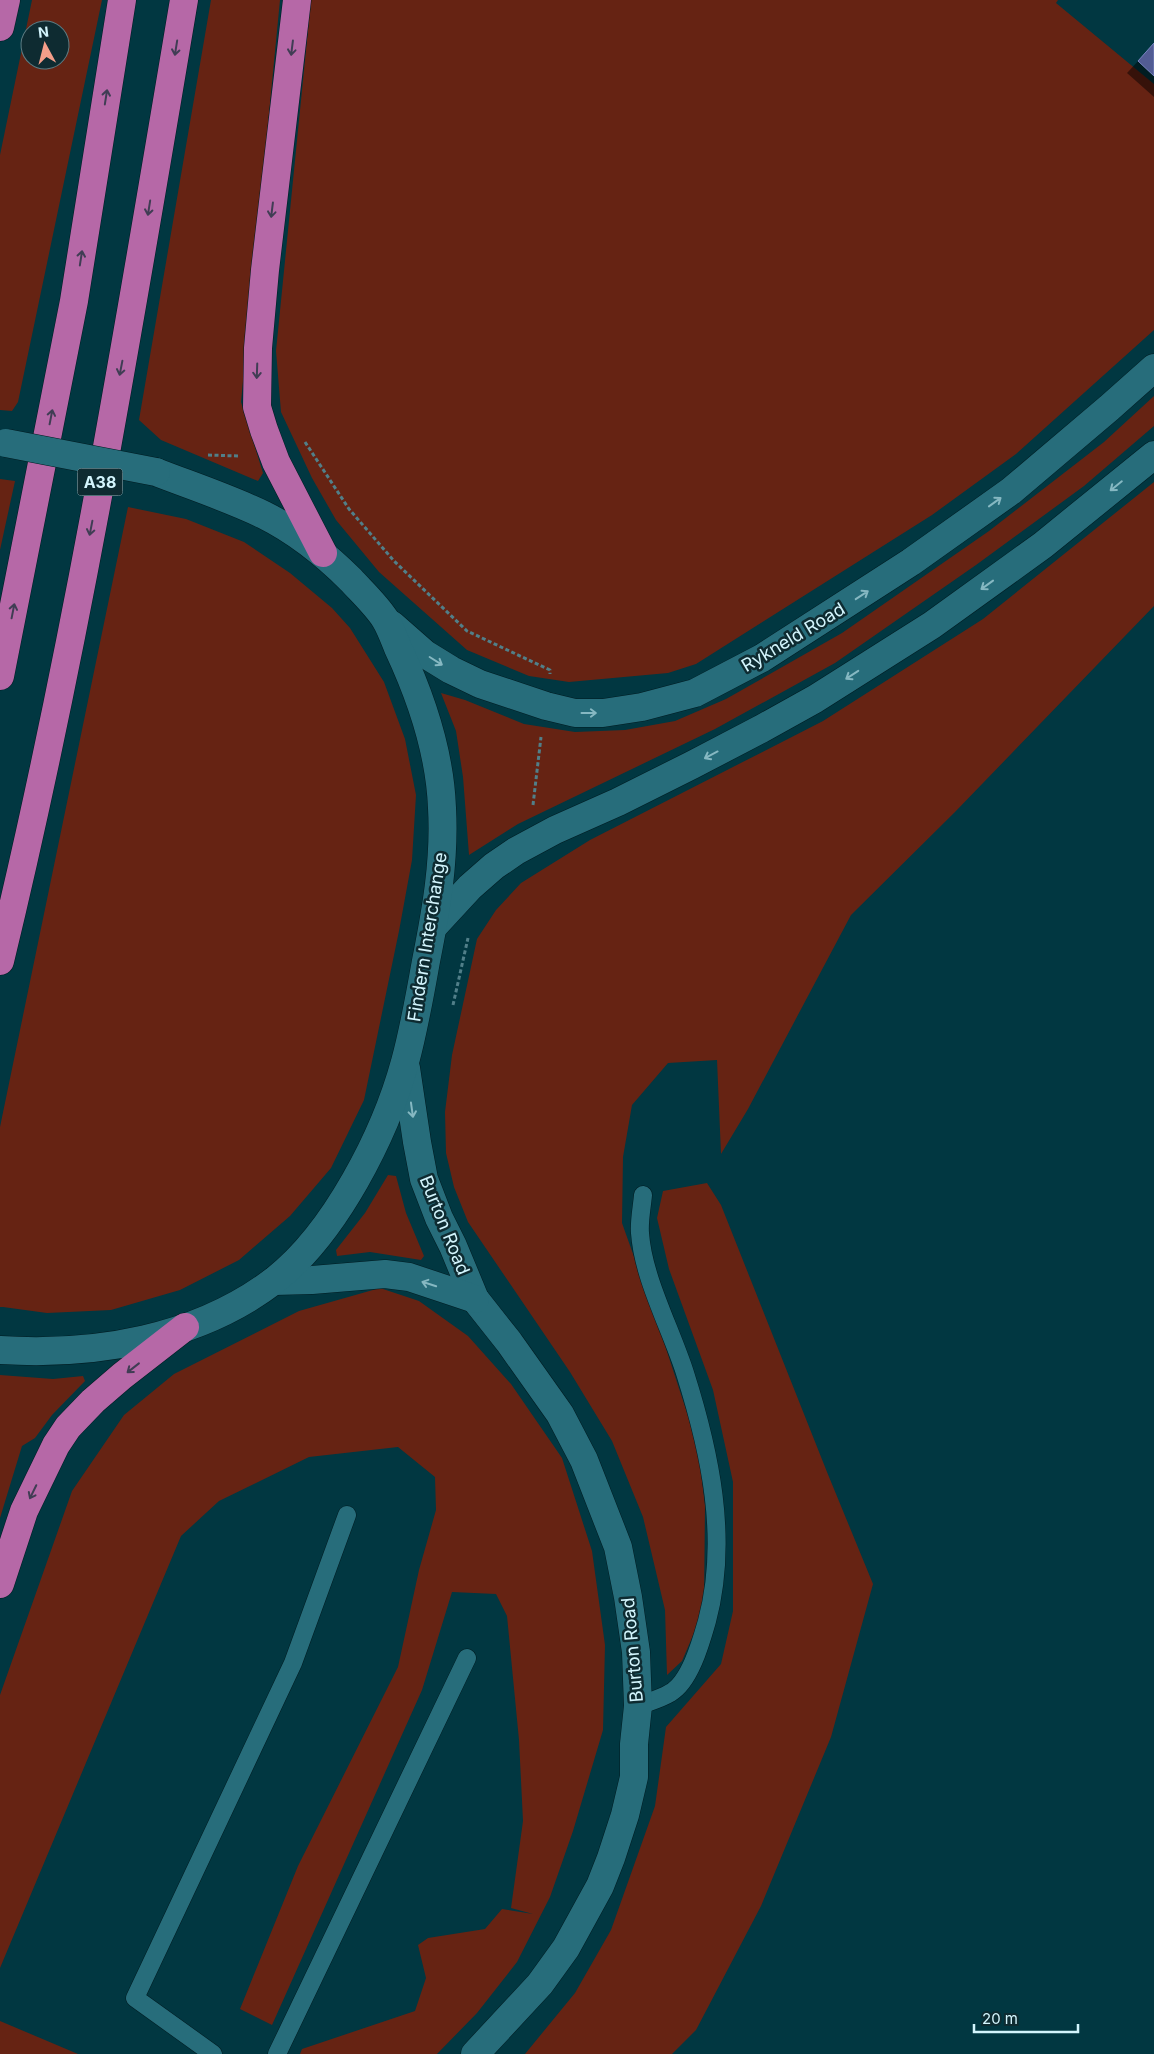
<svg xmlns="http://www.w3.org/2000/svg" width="1154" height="2054" viewBox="0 0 1154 2054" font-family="Inter,sans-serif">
<rect width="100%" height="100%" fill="#013741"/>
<g fill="#662313" fill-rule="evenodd">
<path d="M32 0H102L18 402 12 411 0 410V155ZM30 30H60V60H30Z"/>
<path d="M211 0H280L241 402 263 473 258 481 161 440 139 420Z"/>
<path d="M311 0H1058L1056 3 1154 84V330L1016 454 932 515 696 664 668 673 569 682 529 676 467 650 379 572 336 520 312 478 281 412 276 351Z"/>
<path d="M1154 396V426L1084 486 976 565 835 663 715 729 518 824 469 855 463 777 456 731 441 693 465 700 524 724 575 732 625 730 675 721 726 699 842 633 989 531 1104 442Z"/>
<path d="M0 479 15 481 0 550Z"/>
<path d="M1154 482V606L955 812 851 915 748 1109 721 1154 717 1060 668 1063 632 1105 623 1157 622 1223 659 1327 689 1419 700 1463 705 1506 704 1601 694 1633 682 1661 667 1675 665 1610 643 1517 612 1441 570 1372 468 1222 454 1187 446 1153 445 1112 452 1055 477 939 496 910 521 883 590 840 823 721 983 619Z"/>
<path d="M128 507 186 519 244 542 290 573 332 608 350 628 384 682 405 739 416 795 412 860 399 931 364 1100 331 1168 290 1216 239 1260 180 1290 111 1310 47 1313 3 1307H0V1127Z"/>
<path d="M388 1175 396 1176 406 1213 424 1256 421 1260 370 1252 337 1256 336 1250 365 1213Z"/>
<path d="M707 1183 721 1205 827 1472 873 1584 831 1737 761 1906 696 2030 672 2054H525L575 1993 611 1930 655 1806 666 1727 721 1664 733 1611V1482L713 1390 669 1269 657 1218 663 1191Z"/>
<path d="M380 1288 419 1301 468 1336 511 1384 562 1458 592 1551 605 1645 603 1730 573 1831 550 1897 517 1962 477 2013 437 2054H300L302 2049 415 2011 426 1978 418 1945 428 1938 485 1929 502 1909 533 1914 511 1908 523 1821 519 1740 507 1616 496 1594 452 1592 422 1690 272 2025 240 2009 298 1866 398 1667 419 1570 436 1510 435 1477 398 1447 309 1457 219 1501 181 1536 0 1968V1695L72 1491 124 1415 174 1374 299 1311Z"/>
<path d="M0 1375 53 1379 83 1376 85 1381 52 1415 35 1438 22 1446 0 1518Z"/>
<path d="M0 2021 78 2054H0Z"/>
</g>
<path fill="#0007" d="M1154 44V97L1127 73Z"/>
<path fill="#525c94" stroke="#7986c1" d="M1154 43V76L1138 61Z"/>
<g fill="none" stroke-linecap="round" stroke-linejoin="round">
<g stroke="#011c22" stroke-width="19">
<g id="lane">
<path d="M638 1706C648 1702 660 1699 670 1693 690 1682 701 1642 707 1621 729 1539 710 1452 685 1373 671 1329 643 1278 640 1233 639 1221 642 1207 643 1195"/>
<path d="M213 2054 135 1998 293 1663 347 1515"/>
<path d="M277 2054 467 1658"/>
</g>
</g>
<g stroke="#011c22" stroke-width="29">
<g id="secondary">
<path d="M392 625 425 654 451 670 480 684 546 706 575 713H603L642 707 695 693 762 658 911 562 1011 491 1109 408 1154 368"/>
<path d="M433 927 470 887 494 866 516 851 555 830 618 802 692 765 761 729 815 699 932 625 1043 545 1154 455"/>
<path d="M406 1068 417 1142 424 1179 439 1218 453 1246 475 1299 509 1342 560 1414 584 1460 618 1547 628 1597 636 1652 638 1706 634 1744V1777L625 1815 611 1858 600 1886 566 1948 540 1984 475 2054"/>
<path d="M274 1281 312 1280 385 1274 409 1277 475 1299"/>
<path d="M0 1350C95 1356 198 1339 275 1280 335 1233 385 1135 405 1062 414 1029 420 995 426 961 436 911 445 860 442 808 440 754 421 697 398 648 394 638 390 627 385 619 376 605 362 592 351 580 325 554 296 531 264 515 229 498 192 486 156 472"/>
</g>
</g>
<g stroke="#011c22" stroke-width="29">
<g id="highway">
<path d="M297 0 265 270 258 348 257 407 264 430 276 462 323 553"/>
<path d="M0 27 6 0"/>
<path d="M0 676 74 301 122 0"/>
<path d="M0 961C77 644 130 321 184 0"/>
<path d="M0 1584 24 1511 56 1445 68 1427 93 1401 122 1376 185 1327"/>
</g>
</g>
<g stroke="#517f89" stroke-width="3" stroke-dasharray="4 2.5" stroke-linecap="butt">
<path d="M305 442 349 509 394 561 467 631 550 670V674"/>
<path d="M208 455 239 456"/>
<path d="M533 805 541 737"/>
<path d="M453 1005 468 938"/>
</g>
<use href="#lane" stroke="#276d7b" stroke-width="18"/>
<use href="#secondary" stroke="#276d7b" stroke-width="28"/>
<use href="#highway" stroke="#b668a7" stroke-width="28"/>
<g stroke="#011c22" stroke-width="29" stroke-linecap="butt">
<path id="secondary-bridge" d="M6 443 156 472"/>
</g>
<use href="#secondary-bridge" stroke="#276d7b" stroke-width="28"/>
</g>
<defs><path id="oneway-shaft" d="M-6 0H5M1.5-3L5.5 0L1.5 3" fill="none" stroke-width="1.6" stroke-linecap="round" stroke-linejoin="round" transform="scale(1.25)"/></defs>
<g stroke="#403d54">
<use href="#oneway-shaft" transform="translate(176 48) rotate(99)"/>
<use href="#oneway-shaft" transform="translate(292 48) rotate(97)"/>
<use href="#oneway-shaft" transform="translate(106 97) rotate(-81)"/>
<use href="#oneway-shaft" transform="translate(149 208) rotate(99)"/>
<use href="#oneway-shaft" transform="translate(272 210) rotate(97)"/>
<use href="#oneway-shaft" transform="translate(81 258) rotate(-81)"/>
<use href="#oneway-shaft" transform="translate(121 368) rotate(101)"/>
<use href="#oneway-shaft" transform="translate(257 371) rotate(92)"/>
<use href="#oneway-shaft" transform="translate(51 417) rotate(-79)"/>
<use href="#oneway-shaft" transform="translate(91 528) rotate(101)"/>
<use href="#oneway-shaft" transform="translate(13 611) rotate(-79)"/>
<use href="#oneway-shaft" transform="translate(133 1368) rotate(142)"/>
<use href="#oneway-shaft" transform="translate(33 1492) rotate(116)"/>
</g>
<g stroke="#86b8c2">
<use href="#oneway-shaft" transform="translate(1116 486) rotate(141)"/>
<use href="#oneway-shaft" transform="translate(995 502) rotate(-36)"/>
<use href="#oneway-shaft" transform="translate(987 585) rotate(144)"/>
<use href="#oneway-shaft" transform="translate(862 595) rotate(-33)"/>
<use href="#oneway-shaft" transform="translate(436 661) rotate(32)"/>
<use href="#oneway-shaft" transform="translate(852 675) rotate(147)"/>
<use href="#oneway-shaft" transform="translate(589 713)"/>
<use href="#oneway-shaft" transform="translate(711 755) rotate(152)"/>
<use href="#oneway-shaft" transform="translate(412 1110) rotate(82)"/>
<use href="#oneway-shaft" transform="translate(429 1284) rotate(-162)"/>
</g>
<g text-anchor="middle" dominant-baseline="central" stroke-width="5" stroke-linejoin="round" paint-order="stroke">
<rect fill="#0e2b31" stroke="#98b8c0" stroke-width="1" x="77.5" y="468.5" width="45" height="27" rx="4"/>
<g font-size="16" font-weight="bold" fill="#d3f5fd">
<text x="100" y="482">A38</text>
</g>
<g font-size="18" fill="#d3f5fd" stroke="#0e2b31">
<text transform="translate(793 637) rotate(-31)">Rykneld Road</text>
<text transform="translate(427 937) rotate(-81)">Findern Interchange</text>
<text transform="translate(445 1225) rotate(68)">Burton Road</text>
<text transform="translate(632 1650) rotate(-95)">Burton Road</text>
</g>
</g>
<g transform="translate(45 45) rotate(353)"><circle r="24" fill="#0e2b31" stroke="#5d7c83"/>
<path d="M0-4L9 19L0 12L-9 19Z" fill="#f49e89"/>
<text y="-8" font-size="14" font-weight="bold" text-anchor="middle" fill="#d3f5fd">N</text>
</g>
<path d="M974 2024v8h104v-8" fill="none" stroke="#d3f5fd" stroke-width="2.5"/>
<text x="982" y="2024" font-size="15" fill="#d3f5fd" stroke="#0e2b31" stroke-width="4" paint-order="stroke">20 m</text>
</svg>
